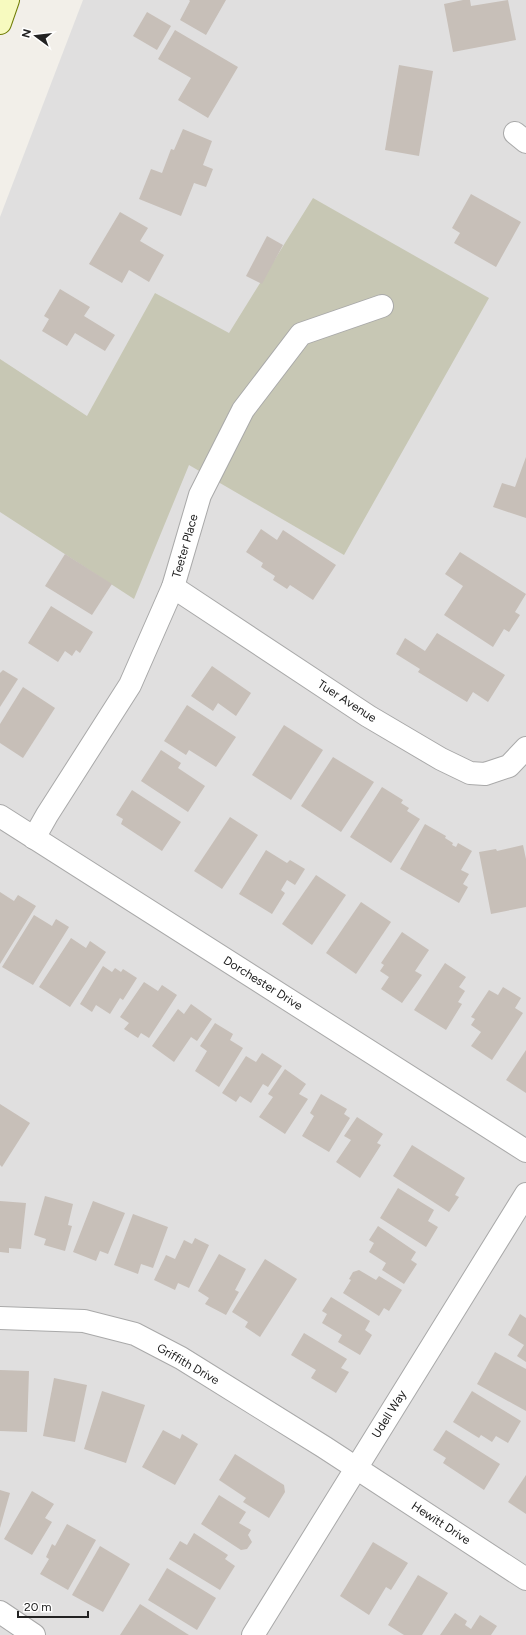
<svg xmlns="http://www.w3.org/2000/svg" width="526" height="1635" viewBox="0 0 526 1635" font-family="Figtree,sans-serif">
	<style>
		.residential { fill: #e0dfdf }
		.construction { fill: #c7c7b4 }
		.building { fill: #c7bfb8 }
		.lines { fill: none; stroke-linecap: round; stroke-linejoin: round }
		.minor-casing { stroke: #a9a9a9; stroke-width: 24 }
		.secondary-casing { stroke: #707d05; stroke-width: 24 }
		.minor { stroke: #fff; stroke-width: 22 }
		.secondary { stroke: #f7fabf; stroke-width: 22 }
		.labels { text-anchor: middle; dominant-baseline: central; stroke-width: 3; stroke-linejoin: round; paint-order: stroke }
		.street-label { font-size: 12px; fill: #222; stroke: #fff }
	</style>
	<rect width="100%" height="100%" fill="#f2efe9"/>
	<polygon class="residential" points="83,0 526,0 526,1635 0,1635 0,217"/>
	<polygon class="construction" points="313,198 489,298 344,555 189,465 134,599 0,512 0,359 87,416 155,293 229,333"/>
	<g class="building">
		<polygon points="189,0 226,0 206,35 180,20 190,1"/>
		<polygon points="463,0 470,0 471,6 508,0 516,40 453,52 444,4"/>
		<polygon points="147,12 171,26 157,50 133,36"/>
		<polygon points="175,30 238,67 208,118 178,100 191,78 158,59"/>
		<polygon points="399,65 433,71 419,156 385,150"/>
		<polygon points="183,129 212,141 203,165 213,169 206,187 194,183 181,216 139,199 151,169 162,173 171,149 174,150"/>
		<polygon points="471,194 521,222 496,267 454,243 460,233 452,228"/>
		<polygon points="120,212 148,228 140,241 164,255 149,282 129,270 122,283 89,264"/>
		<polygon points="267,236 283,245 262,284 246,276"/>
		<polygon points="60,289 90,307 84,316 115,335 105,351 75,333 67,346 42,331 49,319 44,316"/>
		<polygon points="526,457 526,518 493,507 502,483 515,487"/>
		<polygon points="261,529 277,540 283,530 336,565 313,600 290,585 287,589 273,580 275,576 261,567 263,563 246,552"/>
		<polygon points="460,552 526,594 515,612 520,615 509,632 504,629 493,647 444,615 463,586 445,574"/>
		<polygon points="65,554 112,584 92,615 45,586"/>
		<polygon points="51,606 93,632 80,653 76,650 72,656 65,651 58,662 28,643"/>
		<polygon points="437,633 505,675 488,702 473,692 467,702 418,672 420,669 396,654 405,638 425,651"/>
		<polygon points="212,666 251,693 236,716 218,703 213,711 191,696"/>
		<polygon points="3,670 18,679 0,707 0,673"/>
		<polygon points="23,687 55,708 23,758 0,743 0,724"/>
		<polygon points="187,705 236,737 216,767 189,750 186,755 164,741"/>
		<polygon points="284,725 323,750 291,800 252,775"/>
		<polygon points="161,750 181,763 178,768 205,786 188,812 141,781"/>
		<polygon points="333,757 374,782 341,832 301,806"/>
		<polygon points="382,787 403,800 401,803 409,808 407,811 420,819 391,863 350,837"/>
		<polygon points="132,790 181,822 162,851 121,824 123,819 116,815"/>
		<polygon points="230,817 258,835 222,889 194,871"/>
		<polygon points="425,824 446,836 445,838 453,843 452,845 456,847 458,843 472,851 461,870 469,874 463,884 468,887 459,903 400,869"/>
		<polygon points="523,845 526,859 526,907 491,914 479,852 496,849 497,851"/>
		<polygon points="266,850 287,863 290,860 305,869 295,885 287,880 281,890 285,893 272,914 239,894"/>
		<polygon points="316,875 346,895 312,945 282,924"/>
		<polygon points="0,892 14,901 18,895 36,906 0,964"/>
		<polygon points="361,902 391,922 356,974 326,953"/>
		<polygon points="34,915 52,926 56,919 69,927 33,985 2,967"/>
		<polygon points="402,932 429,950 415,971 422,975 402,1003 381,989 389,977 380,971 384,965 381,963"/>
		<polygon points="71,938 86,948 90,941 106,952 70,1007 39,987"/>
		<polygon points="445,963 466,977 459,987 465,991 458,1002 462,1004 446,1030 414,1010"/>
		<polygon points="103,966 112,972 115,968 121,972 123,969 137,978 123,1000 120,998 110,1014 96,1005 92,1012 80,1004"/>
		<polygon points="144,982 158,991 162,985 177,995 149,1038 141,1033 138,1038 124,1029 129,1023 120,1017"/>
		<polygon points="503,987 521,998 515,1008 523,1013 492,1060 471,1046 481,1032 471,1025 475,1019 471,1017 489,990 498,995"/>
		<polygon points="191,1004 212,1019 197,1041 191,1037 174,1062 152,1046 178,1009 184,1014"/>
		<polygon points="215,1023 233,1034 230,1040 243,1048 219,1087 195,1071 207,1051 200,1046"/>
		<polygon points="526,1050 526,1093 506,1080"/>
		<polygon points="262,1053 282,1066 268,1087 263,1084 251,1103 240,1096 236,1102 222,1093 246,1056 256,1062"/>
		<polygon points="285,1069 306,1084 299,1094 308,1099 285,1134 259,1117 273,1097 268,1094"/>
		<polygon points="321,1094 347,1109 344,1114 350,1118 329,1152 302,1136 314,1116 310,1113"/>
		<polygon points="0,1104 30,1123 2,1167 0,1165"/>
		<polygon points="357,1117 383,1134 377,1143 381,1145 360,1178 336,1162 351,1140 344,1136"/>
		<polygon points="412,1145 465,1178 455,1195 459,1197 449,1212 393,1176"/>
		<polygon points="398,1188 434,1210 428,1221 438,1227 426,1247 380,1218"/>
		<polygon points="45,1196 73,1204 68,1225 72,1226 65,1251 44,1245 46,1239 34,1235"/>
		<polygon points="0,1201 26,1203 21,1249 9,1248 9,1253 0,1252"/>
		<polygon points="93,1201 125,1213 108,1254 100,1251 96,1261 73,1252"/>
		<polygon points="133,1214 168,1227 153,1268 141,1264 138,1274 114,1265"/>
		<polygon points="378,1226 416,1252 411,1260 417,1264 404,1284 382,1270 386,1263 369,1252 374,1243 369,1240"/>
		<polygon points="195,1238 209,1245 189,1288 178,1283 175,1290 154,1280 166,1255 175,1259 184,1240 192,1244"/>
		<polygon points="219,1254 246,1269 235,1290 239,1292 226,1315 205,1304 209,1298 198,1291"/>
		<polygon points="265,1259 297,1279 260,1337 245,1327 248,1322 232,1312"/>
		<polygon points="359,1270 376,1280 379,1276 402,1290 389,1311 384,1308 379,1316 343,1293 351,1280 349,1279 353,1272"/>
		<polygon points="331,1297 370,1321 365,1330 372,1335 360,1355 338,1342 342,1335 322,1323 327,1314 322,1311"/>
		<polygon points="520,1314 526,1318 526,1362 517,1356 524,1345 508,1335"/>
		<polygon points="304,1333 347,1359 341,1368 349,1372 336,1393 311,1378 316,1370 291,1355"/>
		<polygon points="495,1352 526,1369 526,1411 477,1384"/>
		<polygon points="0,1370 29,1371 27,1432 0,1431"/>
		<polygon points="54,1378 87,1385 75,1442 43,1436"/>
		<polygon points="102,1391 145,1405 126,1463 84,1449"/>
		<polygon points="472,1391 521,1421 508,1443 496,1436 492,1442 481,1435 479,1438 453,1422"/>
		<polygon points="163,1430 180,1439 182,1434 198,1444 175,1485 142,1467"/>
		<polygon points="446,1430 500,1464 484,1490 443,1463 446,1458 433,1450"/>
		<polygon points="235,1454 284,1485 285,1492 269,1518 243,1502 246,1498 219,1480"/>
		<polygon points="526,1475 526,1514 508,1502"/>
		<polygon points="0,1490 10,1493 0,1528"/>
		<polygon points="32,1491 54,1504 45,1518 52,1522 32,1555 4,1539"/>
		<polygon points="219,1495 246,1512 239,1523 251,1530 248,1535 252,1542 247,1549 241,1550 201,1524"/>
		<polygon points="67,1524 96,1540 68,1590 40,1574 49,1559 46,1557 52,1544 55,1546"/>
		<polygon points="194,1533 228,1555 225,1559 235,1566 220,1590 169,1559 180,1541 187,1545"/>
		<polygon points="373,1542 408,1563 391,1590 386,1587 369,1615 340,1596"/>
		<polygon points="100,1546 130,1564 103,1612 72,1595"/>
		<polygon points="167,1568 216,1598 197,1630 148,1600"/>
		<polygon points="418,1575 448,1593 422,1635 404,1635 388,1625"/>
		<polygon points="140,1604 189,1635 120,1635"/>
		<polygon points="455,1613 467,1621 465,1625 471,1629 480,1615 497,1626 491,1635 440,1635"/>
	</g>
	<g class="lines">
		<defs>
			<g id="minor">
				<polyline points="515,133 526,142"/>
				<polyline points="173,587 368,716 441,759 470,773 485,774 509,766 526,748"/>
				<polyline points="0,816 526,1151"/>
				<polyline points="34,838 47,815 130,685 173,587 200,495 243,410 301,334 382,306"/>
				<polyline points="0,1318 84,1321 135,1334 181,1358 324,1447 526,1579"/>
				<polyline points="0,1612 34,1635"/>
				<polyline points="253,1635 526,1194"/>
			</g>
			<polyline id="secondary" points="0,23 8,0"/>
		</defs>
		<use href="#minor" class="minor-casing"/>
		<use href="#secondary" class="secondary-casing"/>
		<use href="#minor" class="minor"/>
		<use href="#secondary" class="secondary"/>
	</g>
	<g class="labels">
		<g class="street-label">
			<text transform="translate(185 546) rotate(-74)">Teeter Place</text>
			<text transform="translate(347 701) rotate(33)">Tuer Avenue</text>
			<text transform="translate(263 983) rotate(32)">Dorchester Drive</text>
			<text transform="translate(188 1364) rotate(30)">Griffith Drive</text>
			<text transform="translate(389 1414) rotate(-58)">Udell Way</text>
			<text transform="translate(441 1523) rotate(33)">Hewitt Drive</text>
		</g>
	</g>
	<g transform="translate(36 36) rotate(285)" stroke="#ffffff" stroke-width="3" paint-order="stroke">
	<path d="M0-3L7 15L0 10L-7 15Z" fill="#222222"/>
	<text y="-6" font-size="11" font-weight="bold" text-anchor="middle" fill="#222222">N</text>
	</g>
	<path d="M18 1611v6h70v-6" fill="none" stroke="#222222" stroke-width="2"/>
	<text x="24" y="1611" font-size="12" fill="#222222" stroke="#ffffff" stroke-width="3" paint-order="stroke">20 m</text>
</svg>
